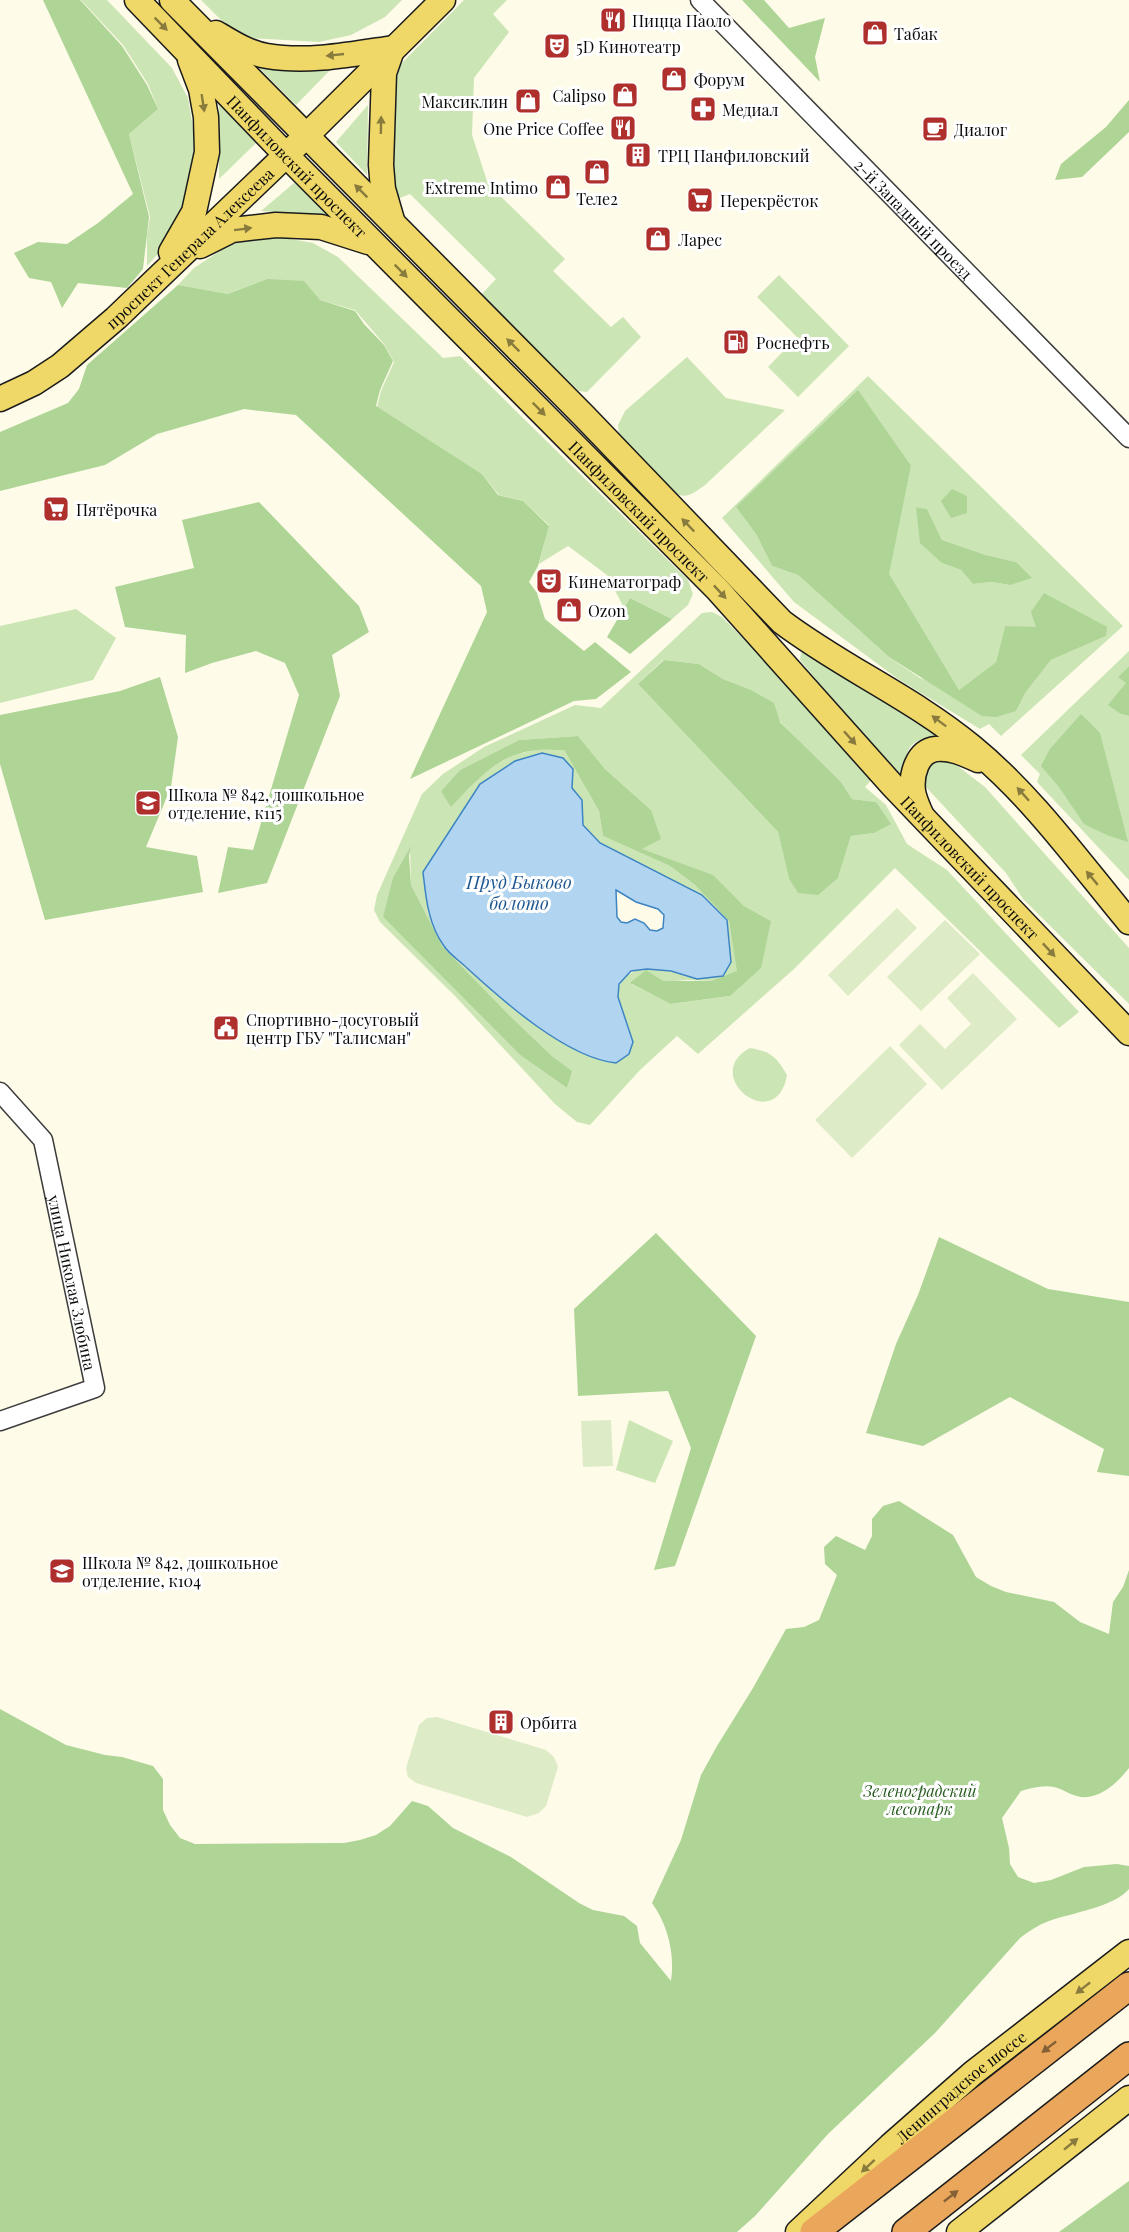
<svg xmlns="http://www.w3.org/2000/svg" width="1129" height="2232" viewBox="0 0 1129 2232" font-family="'Playfair Display',serif">
	<style>
		.green { fill: #cbe5b5; fill-rule: evenodd }
		.forest { fill: #aed496 }
		.pitch { fill: #ddecc7 }
		.water { fill: #b1d5f1; stroke: #3d84c3; stroke-width: 1.5; fill-rule: evenodd }
		.lines { fill: none; stroke-linecap: round; stroke-linejoin: round }
		.minor-casing { stroke: #3d3d3d; stroke-width: 21 }
		.major-casing { stroke: #1b1b1b; stroke-width: 27 }
		.highway-casing { stroke: #1b1b1b; stroke-width: 30 }
		.minor { stroke: #fff; stroke-width: 18 }
		.major { stroke: #efd867; stroke-width: 24 }
		.highway { stroke: #eaa65a; stroke-width: 27 }
		.oneway { fill: #887b3d }
		.oneway2 { fill: #856036 }
		.labels { text-anchor: middle; dominant-baseline: central; stroke-width: 6; stroke-linejoin: round; paint-order: stroke }
		.poi-label { font-size: 16px; fill: #0a0a0a; stroke: #fff; text-anchor: start }
		.street-label { font-size: 16px; fill: #0a0a0a; stroke: #fff }
		.park-label { font-size: 16px; font-style: italic; fill: #285c20; stroke: #fff }
		.water-label { font-size: 18px; font-style: italic; fill: #1d5792; stroke: #fff }
	</style>
	<rect width="100%" height="100%" fill="#fefbe8"/>
	<g class="green">
		<polygon points="81,0 107,0 172,68 188,98 193,128 194,183 184,225 147,266 147,235 150,217 129,134 158,109 148,84 123,45"/>
		<polygon points="201,0 402,0 385,17 351,35 319,42 249,38 229,28"/>
		<polygon points="464,0 507,0 493,14 509,32 474,78 472,135 488,184 565,259 553,271 611,327 623,317 641,337 587,392 579,391 481,295 496,279 410,194 392,201 392,93 401,64"/>
		<polygon points="335,65 296,105 258,67"/>
		<polygon points="219,104 256,143 219,179"/>
		<polygon points="368,105 367,175 336,142"/>
		<polygon points="294,183 302,186 334,217 261,211"/>
		<polygon points="274,236 313,243 338,257 443,358 460,356 688,580 693,594 688,605 672,619 630,598 624,608 607,575 568,546 539,564 549,525 523,501 499,495 482,474 377,407 381,391 394,362 384,344 355,310 320,300 267,279 228,294 178,285 194,268 235,241"/>
		<polygon points="779,275 849,346 798,397 768,367 797,337 757,297"/>
		<path d="M687 357 726 398 785 410 704 486C696 491 689 498 679 495 667 492 629 447 619 436L618 425 625 411Z"/>
		<path d="M868 376 1123 626 1001 736 989 724 980 729 898 679 794 602 722 518ZM911 466 888 574 959 690 996 662 1005 626 1106 636 1051 660 1026 692 1016 711 920 678 889 657 798 575 772 566 756 534 736 507ZM916 507 927 509 942 540 986 555 1016 562 1010 585 992 582 973 584 961 570 942 563 919 523Z"/>
		<polygon points="76,609 116,638 93,680 0,703 0,626"/>
		<path d="M712 612 722 617 876 774 865 787 886 805 907 844 947 870 1079 1012 1059 1028 895 868 794 969 698 1054 677 1036 640 1070 590 1125 577 1122 555 1104 455 996 380 922 374 910 377 895 422 794 443 774 484 747 575 705 601 708 702 613ZM663 660 699 664 723 679 749 689 800 742 841 782 852 799 876 802 874 833 851 836 838 878 798 893 789 879 778 832 638 684ZM578 736 605 769 651 810 641 849 712 875 744 906 771 921 730 996 672 1004 631 984 688 980 711 981 738 971 729 921 695 885 670 866 603 836 599 811 564 750C553 750 541 749 531 751 497 756 474 782 452 806L441 791 460 770 519 740ZM563 758 573 769 572 788 582 800 583 825 600 843 702 895 727 920 730 944 697 979C676 973 642 960 625 978 619 983 616 991 618 999 621 1009 626 1020 630 1030L562 1043 498 996 444 946 428 913 423 872ZM410 848 411 885 443 947 507 1013 552 1056 571 1071 567 1088 520 1055 383 917Z"/>
		<polygon points="1129,651 1129,666 1118,677 1126,682 1121,714 1129,716 1129,880 1037,782 1040,774 1021,755"/>
		<path d="M806 652 939 737C905 740 909 747 901 778L838 706 800 660 801 653Z"/>
		<polygon points="938,759 951,761 985,787 1129,948 1129,1004 1023,899 1006,873 925,786 924,773"/>
		<path d="M750 1048C772 1052 776 1057 787 1075 776 1137 699 1075 750 1048Z"/>
		<polygon points="629,1420 673,1441 655,1483 616,1470"/>
	</g>
	<g class="forest">
		<polygon points="43,0 80,0 82,2 122,46 147,85 158,109 129,134 149,217 143,269 127,288 78,283 62,308 51,282 29,278 14,253 38,242 67,244 98,223 133,194"/>
		<polygon points="742,0 764,0 789,28 825,18 815,57 820,82"/>
		<polygon points="1129,100 1129,132 1082,177 1055,180 1061,164 1106,127"/>
		<polygon points="267,279 304,281 320,300 355,311 364,324 384,345 393,361 380,390 376,406 482,474 498,495 523,501 549,526 538,566 529,582 537,593 545,619 584,651 595,642 631,672 596,699 574,701 410,779 487,612 481,586 296,415 244,409 157,434 105,465 0,491 0,432 68,403 79,389 87,365 178,285 228,294"/>
		<polygon points="858,390 911,466 889,574 959,690 996,662 1005,626 1036,627 1031,612 1044,593 1107,627 1106,636 1051,660 1026,692 1016,711 996,717 982,716 889,657 798,575 772,566 756,534 736,507"/>
		<polygon points="952,489 967,496 967,513 951,518 941,501"/>
		<polygon points="259,502 359,606 369,632 332,655 340,696 267,883 218,893 228,847 253,850 299,695 285,663 256,651 212,663 185,673 186,635 125,627 115,587 194,568 182,520"/>
		<polygon points="916,507 927,509 942,540 986,555 1016,562 1032,578 1010,585 992,582 973,584 961,570 942,563 920,543"/>
		<polygon points="630,598 672,619 630,654 607,637"/>
		<polygon points="664,660 699,664 723,679 749,689 774,703 780,722 841,782 852,799 876,802 891,824 874,833 851,836 838,878 818,895 798,893 789,879 778,832 638,684"/>
		<polygon points="1129,666 1129,716 1121,714 1108,705 1126,683 1118,677"/>
		<polygon points="160,677 178,737 171,787 146,847 197,856 203,892 45,920 0,764 0,715 120,691"/>
		<polygon points="1081,714 1100,733 1128,842 1107,835 1084,824 1059,787 1041,766 1050,749"/>
		<path d="M578 736 605 769 651 810 661 839 642 849 713 875 744 906 771 921 761 968 730 996 671 1004 630 983 646 970 663 981H711L737 971 729 921 695 885 670 866 603 836 599 811 564 750C553 750 541 749 531 751 496 756 474 783 451 807L441 791 460 770 519 740Z"/>
		<polygon points="411,846 409,856 411,885 443,947 507,1013 552,1056 572,1071 567,1088 520,1055 383,917 393,878"/>
		<polygon points="656,1233 756,1336 675,1566 654,1570 691,1448 668,1391 578,1396 574,1309"/>
		<polygon points="939,1237 1048,1289 1129,1302 1129,1476 1097,1472 1104,1449 1010,1397 923,1446 866,1433 896,1344 918,1295"/>
		<path d="M899 1501 953 1535 976 1577 991 1586 1006 1592 1054 1602 1080 1622 1109 1634 1113 1602 1123 1587 1129 1570V1768C1118 1782 1101 1799 1081 1797 1072 1796 1063 1789 1054 1787 1043 1785 1031 1788 1021 1791L1002 1818 1009 1848 1010 1864 1018 1877 1034 1883 1051 1880 1084 1867 1117 1864 1129 1866V1889C1114 1907 1071 1913 1049 1921 1038 1925 1029 1931 1020 1938L935 2033 828 2134 755 2216 737 2232H0V1709L66 1745 105 1755 122 1757 153 1766 163 1779V1810L170 1825 180 1838 195 1844 344 1843 360 1840 376 1835 390 1826 412 1801 428 1806 453 1828 511 1857 579 1903 593 1910 624 1916 637 1926 640 1943 671 1981C675 1954 668 1925 652 1903L681 1840 701 1775 717 1746 753 1688 786 1629 804 1627 819 1620 837 1575 825 1564 824 1547 836 1536 865 1550 872 1536V1519L883 1506Z"/>
		<polygon points="1129,2181 1129,2232 1059,2232"/>
	</g>
	<g class="pitch">
		<polygon points="897,908 917,928 848,996 828,975"/>
		<polygon points="945,920 980,954 921,1011 887,977"/>
		<polygon points="973,973 1017,1019 942,1090 899,1045 920,1024 945,1049 971,1024 947,998"/>
		<polygon points="890,1046 927,1084 852,1158 815,1120"/>
		<polygon points="611,1420 613,1466 583,1467 581,1421"/>
		<polygon points="437,1717 546,1750 554,1757 558,1767 546,1806 539,1813 527,1817 416,1783 408,1777 406,1768 419,1725 427,1718"/>
	</g>
	<path class="water" d="M542 753 563 758 573 769 572 788 582 800 583 825 600 843 702 895 727 920 731 962 723 976 697 979 671 971 647 969 631 971 619 984 618 997 633 1042 629 1054 616 1063C567 1058 503 1001 467 968 460 961 449 954 444 946 428 924 426 898 423 872L480 784 515 761ZM616 890 636 902 658 909 664 915 663 928 657 931 650 930 644 923 635 919 627 923 621 922 617 917Z"/>
	<g class="lines">
		<defs>
			<g id="minor">
				<path id="s1" d="M700 0 1129 438"/>
				<path id="s2" d="M0 1092 43 1140 95 1388 0 1421"/>
			</g>
			<g id="major">
				<path id="s3" d="M137 0 286 155 717 589 893 786 1129 1033"/>
				<path d="M172 0 584 416 782 622C843 668 913 698 972 747 1033 797 1079 862 1129 922"/>
				<path d="M216 33C231 42 248 53 267 56 308 63 353 54 393 48"/>
				<polyline points="392,220 383,189 381,165 384,73 392,50"/>
				<polyline points="200,246 232,230 276,225 321,227 368,242"/>
				<polyline points="171,252 194,212 207,152 206,117 201,89 190,60"/>
				<path id="s4" d="M0 399 34 383 60 366 116 318 306 136 443 0"/>
				<path d="M921 814C918 807 914 799 913 791 911 775 917 751 936 749 950 747 965 754 978 760"/>
				<path id="s5" d="M798 2232 890 2146 973 2073 1129 1952"/>
				<polyline points="959,2232 1129,2098"/>
			</g>
			<g id="highway">
				<polyline points="814,2232 1129,1986"/>
				<polyline points="906,2232 1129,2056"/>
			</g>
		</defs>
		<use href="#minor" class="minor-casing"/>
		<use href="#major" class="major-casing"/>
		<use href="#highway" class="highway-casing"/>
		<use href="#minor" class="minor"/>
		<use href="#major" class="major"/>
		<use href="#highway" class="highway"/>
	</g>
	<defs><path id="oneway-solid" d="M-6-.8H1V-3.2L6.5 0L1 3.2V.8H-6Z" transform="scale(1.5)"/></defs>
	<g class="oneway">
		<use href="#oneway-solid" transform="translate(161 24) rotate(45)"/>
		<use href="#oneway-solid" transform="translate(335 55) rotate(174)"/>
		<use href="#oneway-solid" transform="translate(203 103) rotate(81)"/>
		<use href="#oneway-solid" transform="translate(381 125) rotate(-89)"/>
		<use href="#oneway-solid" transform="translate(361 191) rotate(-135)"/>
		<use href="#oneway-solid" transform="translate(243 229) rotate(-7)"/>
		<use href="#oneway-solid" transform="translate(401 271) rotate(45)"/>
		<use href="#oneway-solid" transform="translate(513 345) rotate(-135)"/>
		<use href="#oneway-solid" transform="translate(539 409) rotate(45)"/>
		<use href="#oneway-solid" transform="translate(688 525) rotate(-134)"/>
		<use href="#oneway-solid" transform="translate(720 592) rotate(47)"/>
		<use href="#oneway-solid" transform="translate(939 721) rotate(-143)"/>
		<use href="#oneway-solid" transform="translate(850 738) rotate(48)"/>
		<use href="#oneway-solid" transform="translate(1023 794) rotate(-132)"/>
		<use href="#oneway-solid" transform="translate(1092 878) rotate(-130)"/>
		<use href="#oneway-solid" transform="translate(1049 950) rotate(47)"/>
		<use href="#oneway-solid" transform="translate(1083 1988) rotate(142)"/>
		<use href="#oneway-solid" transform="translate(1071 2144) rotate(-39)"/>
		<use href="#oneway-solid" transform="translate(868 2166) rotate(137)"/>
	</g>
	<g class="oneway2">
		<use href="#oneway-solid" transform="translate(1049 2047) rotate(142)"/>
		<use href="#oneway-solid" transform="translate(951 2196) rotate(-38)"/>
	</g>
	<defs>
		<symbol id="restaurant-square" viewBox="-11 -11 22 22"><rect x="-9" y="-9" width="18" height="18" rx="4" fill="#af2f2d" stroke="#fff"/><path d="M-5-6h1v4h1v-4h1v4h1v-4h1v5L-1.5 .5V6h-2V.5L-5-1ZM5-6V6H3V1.5H1.5Q1.5-4 5-6Z" fill="#fff"/></symbol>
		<symbol id="shop-square" viewBox="-11 -11 22 22"><rect x="-9" y="-9" width="18" height="18" rx="4" fill="#af2f2d" stroke="#fff"/><path d="M-5-2.5h2.3a2.7 3.5 0 0 1 5.4 0H5L5.5 6h-11ZM-1.5-2.5h3a1.5 2.3 0 0 0-3 0Z" fill="#fff"/></symbol>
		<symbol id="theatre-square" viewBox="-11 -11 22 22"><rect x="-9" y="-9" width="18" height="18" rx="4" fill="#af2f2d" stroke="#fff"/><path d="M-5-5.5Q0-4 5-5.5V0Q5 5 0 6Q-5 5-5 0ZM-3.3-2.5H-1v1.5H-3.3ZM1-2.5H3.3v1.5H1ZM-2.8 1Q0 5.5 2.8 1Z" fill="#fff"/></symbol>
		<symbol id="pharmacy-square" viewBox="-11 -11 22 22"><rect x="-9" y="-9" width="18" height="18" rx="4" fill="#af2f2d" stroke="#fff"/><path d="M-2-6h4v4h4v4h-4v4h-4v-4h-4v-4h4Z" fill="#fff"/></symbol>
		<symbol id="cafe-square" viewBox="-11 -11 22 22"><rect x="-9" y="-9" width="18" height="18" rx="4" fill="#af2f2d" stroke="#fff"/><path d="M-5.5-4.5H6V0H3Q3 3.5 0 3.5H-2.5Q-5.5 3.5-5.5 0ZM3-3.2v2h1.7v-2ZM-6 4.5H4V6H-6Z" fill="#fff"/></symbol>
		<symbol id="building-square" viewBox="-11 -11 22 22"><rect x="-9" y="-9" width="18" height="18" rx="4" fill="#af2f2d" stroke="#fff"/><path d="M-4-6H4V6H1V3H-1V6H-4ZM-2.5-4.3h1.7v1.8h-1.7ZM.8-4.3h1.7v1.8H.8ZM-2.5-1h1.7V.8h-1.7ZM.8-1h1.7V.8H.8Z" fill="#fff"/></symbol>
		<symbol id="supermarket-square" viewBox="-11 -11 22 22"><rect x="-9" y="-9" width="18" height="18" rx="4" fill="#af2f2d" stroke="#fff"/><path d="M-6-5.5h2.5l.6 2H6L4.5 2H-2.5L-4.4-4H-6ZM-1.5 3.2a1.3 1.3 0 1 0 .1 0ZM3 3.2a1.3 1.3 0 1 0 .1 0Z" fill="#fff"/></symbol>
		<symbol id="fuel-square" viewBox="-11 -11 22 22"><rect x="-9" y="-9" width="18" height="18" rx="4" fill="#af2f2d" stroke="#fff"/><path d="M-5.5-6h7V0h2V4h1.3V-2.5L3-4.5l.8-.8L6-3V5H2.5V1h-1V6h-7ZM-4.2-4.7v3.2H.2V-4.7Z" fill="#fff"/></symbol>
		<symbol id="school-square" viewBox="-11 -11 22 22"><rect x="-9" y="-9" width="18" height="18" rx="4" fill="#af2f2d" stroke="#fff"/><path d="M0-5L7-2L0 1L-7-2ZM-4 1L0 2.5L4 1V4Q0 6-4 4Z" fill="#fff"/></symbol>
		<symbol id="civic-square" viewBox="-11 -11 22 22"><rect x="-9" y="-9" width="18" height="18" rx="4" fill="#af2f2d" stroke="#fff"/><path d="M-.6-6.5H3V-4.5H.6V-3L4-1V1h2V6H-6V1h2V-1L-.6-3ZM-1.2 2.5V6h2.4V2.5Z" fill="#fff"/></symbol>
	</defs>
	<g fill-rule="evenodd">
		<use href="#restaurant-square" x="598" y="5" width="30" height="30"/>
		<use href="#shop-square" x="860" y="18" width="30" height="30"/>
		<use href="#theatre-square" x="542" y="31" width="30" height="30"/>
		<use href="#shop-square" x="659" y="64" width="30" height="30"/>
		<use href="#shop-square" x="610" y="80" width="30" height="30"/>
		<use href="#shop-square" x="513" y="86" width="30" height="30"/>
		<use href="#pharmacy-square" x="688" y="94" width="30" height="30"/>
		<use href="#restaurant-square" x="608" y="113" width="30" height="30"/>
		<use href="#cafe-square" x="920" y="114" width="30" height="30"/>
		<use href="#building-square" x="623" y="140" width="30" height="30"/>
		<use href="#shop-square" x="582" y="157" width="30" height="30"/>
		<use href="#shop-square" x="543" y="172" width="30" height="30"/>
		<use href="#supermarket-square" x="685" y="185" width="30" height="30"/>
		<use href="#shop-square" x="643" y="224" width="30" height="30"/>
		<use href="#fuel-square" x="721" y="327" width="30" height="30"/>
		<use href="#supermarket-square" x="41" y="494" width="30" height="30"/>
		<use href="#theatre-square" x="534" y="566" width="30" height="30"/>
		<use href="#shop-square" x="554" y="595" width="30" height="30"/>
		<use href="#school-square" x="133" y="788" width="30" height="30"/>
		<use href="#civic-square" x="211" y="1013" width="30" height="30"/>
		<use href="#school-square" x="47" y="1556" width="30" height="30"/>
		<use href="#building-square" x="486" y="1707" width="30" height="30"/>
	</g>
	<g class="labels">
		<g class="poi-label">
			<text x="632" y="20">Пицца Паоло</text>
			<text x="894" y="33">Табак</text>
			<text x="576" y="46">5D Кинотеатр</text>
			<text x="694" y="79">Форум</text>
			<text x="606" y="95" text-anchor="end">Calipso</text>
			<text x="508" y="101" text-anchor="end">Максиклин</text>
			<text x="722" y="109">Медиал</text>
			<text x="604" y="128" text-anchor="end">One Price Coffee</text>
			<text x="954" y="129">Диалог</text>
			<text x="658" y="155">ТРЦ Панфиловский</text>
			<text x="538" y="187" text-anchor="end">Extreme Intimo</text>
			<text x="597" y="198" text-anchor="middle">Теле2</text>
			<text x="720" y="200">Перекрёсток</text>
			<text x="678" y="239">Ларес</text>
			<text x="756" y="342">Роснефть</text>
			<text x="76" y="509">Пятёрочка</text>
			<text x="568" y="581">Кинематограф</text>
			<text x="588" y="610">Ozon</text>
			<text x="168" y="794">Школа № 842, дошкольное<tspan x="168" dy="18">отделение, к115</tspan></text>
			<text x="246" y="1019">Спортивно-досуговый<tspan x="246" dy="18">центр ГБУ "Талисман"</tspan></text>
			<text x="82" y="1562">Школа № 842, дошкольное<tspan x="82" dy="18">отделение, к104</tspan></text>
			<text x="520" y="1722">Орбита</text>
		</g>
		<g class="street-label">
			<text stroke="none"><textPath href="#s3" startOffset="231">Панфиловский проспект</textPath></text>
			<text stroke="none"><textPath href="#s1" startOffset="306">2-й Западный проезд</textPath></text>
			<text stroke="none"><textPath href="#s4" startOffset="244">проспект Генерала Алексеева</textPath></text>
			<text stroke="none"><textPath href="#s3" startOffset="717">Панфиловский проспект</textPath></text>
			<text stroke="none"><textPath href="#s3" startOffset="1203">Панфиловский проспект</textPath></text>
			<text stroke="none"><textPath href="#s2" startOffset="210">улица Николая Злобина</textPath></text>
			<text stroke="none"><textPath href="#s5" startOffset="218">Ленинградское шоссе</textPath></text>
		</g>
		<g class="park-label">
			<text x="920" y="1790">Зеленоградский<tspan x="920" dy="18">лесопарк</tspan></text>
		</g>
		<g class="water-label">
			<text x="519" y="882">Пруд Быково<tspan x="519" dy="21">болото</tspan></text>
		</g>
	</g>
</svg>
